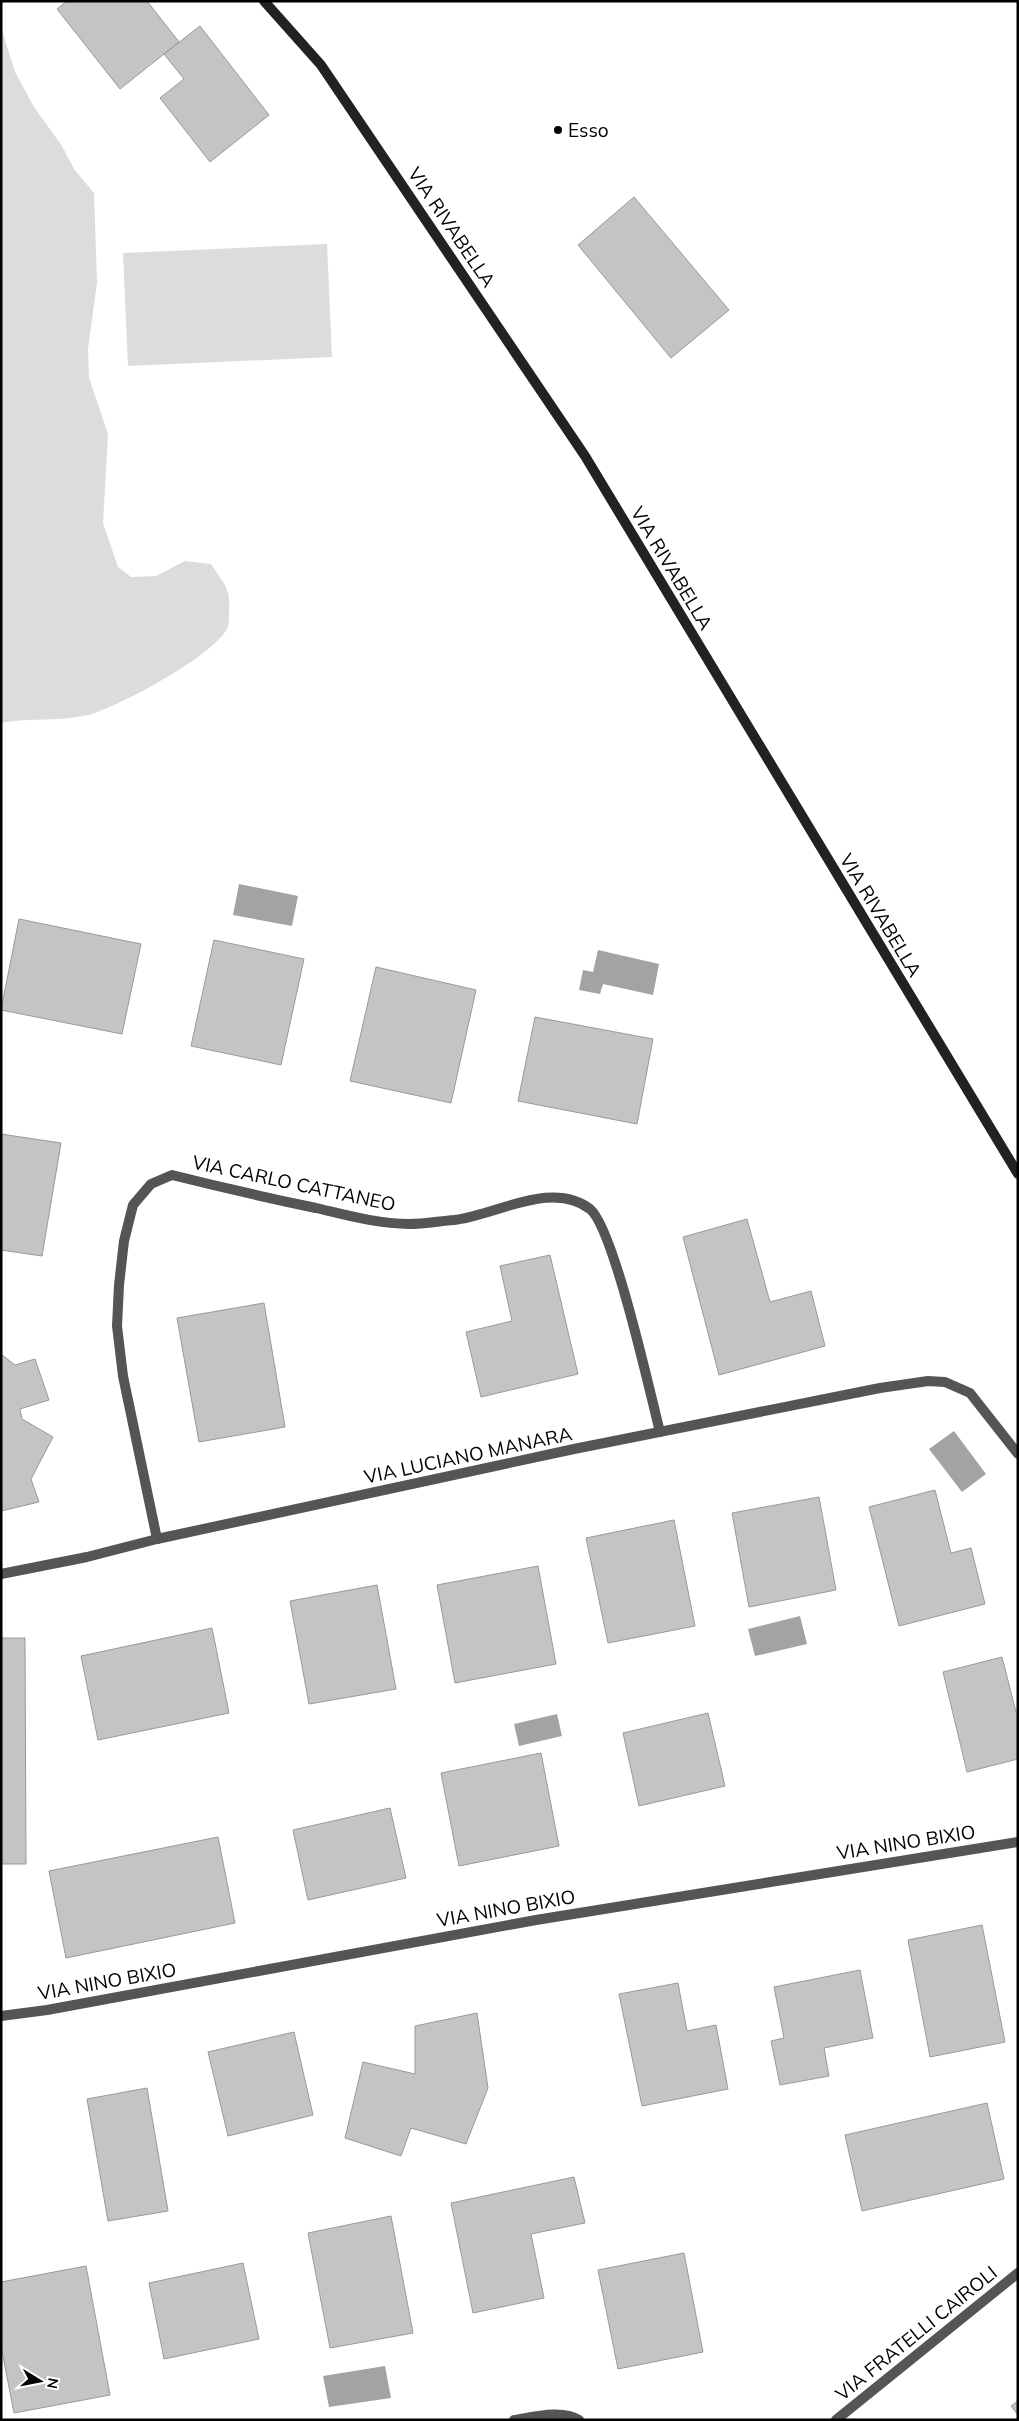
<svg xmlns="http://www.w3.org/2000/svg" width="1019" height="2421" viewBox="0 0 1019 2421" font-family="Mulish,sans-serif">
	<style>
		.green { fill: #dcdcdc }
		.water { fill: #a3a3a3 }
		.building { fill: #c4c4c4; stroke: #999 }
		.lines { fill: none; stroke-linecap: round; stroke-linejoin: round }
		.street { stroke: #555; stroke-width: 10 }
		.secondary { stroke: #222; stroke-width: 10 }
		.poi-dot { fill: #000; stroke: #fff; stroke-width: 2 }
		.labels { text-anchor: middle; dominant-baseline: central; stroke-width: 5; stroke-linejoin: round; paint-order: stroke }
		.poi-label { font-size: 19px; fill: #000; stroke: #fff; text-anchor: start }
		.street-label { font-size: 19px; fill: #000; stroke: #fff }
	</style>
	<rect width="100%" height="100%" fill="#fff"/>
	<g class="green">
		<path d="M1 27 15 72 34 107 62 146 74 169 94 193 97 282 88 349 89 378 108 434 103 523 118 567 131 577 156 576 185 561 211 564C224 584 231 588 229 612 229 616 229 623 228 627 217 654 117 708 88 715 60 722 30 717 1 723Z"/>
		<polygon points="327,244 332,357 128,366 123,253"/>
	</g>
	<g class="water">
		<polygon points="239,884 298,896 292,926 233,915"/>
		<polygon points="598,950 659,964 653,995 603,984 600,994 579,990 583,970 593,972"/>
		<polygon points="954,1431 986,1474 962,1492 929,1449"/>
		<polygon points="800,1616 807,1644 755,1656 748,1629"/>
		<polygon points="557,1714 562,1736 519,1746 514,1724"/>
		<polygon points="385,2366 391,2398 329,2407 323,2376"/>
	</g>
	<g class="building">
		<polygon points="67,1 147,1 179,42 120,89 57,9"/>
		<polygon points="200,26 269,115 210,162 160,98 184,79 164,54"/>
		<polygon points="634,197 729,310 671,358 578,245"/>
		<polygon points="19,919 141,944 122,1034 1,1010"/>
		<polygon points="214,940 304,959 281,1065 191,1046"/>
		<polygon points="376,967 476,990 451,1103 350,1081"/>
		<polygon points="535,1017 653,1039 637,1124 518,1101"/>
		<polygon points="1,1134 61,1143 42,1256 1,1250"/>
		<polygon points="747,1219 770,1302 811,1291 825,1346 719,1375 683,1237"/>
		<polygon points="550,1255 578,1374 481,1397 466,1332 512,1321 500,1266"/>
		<polygon points="264,1303 285,1427 199,1442 177,1318"/>
		<polygon points="1,1354 15,1365 35,1359 49,1400 20,1409 22,1419 53,1437 31,1479 39,1502 1,1511"/>
		<polygon points="935,1490 951,1553 971,1548 985,1604 899,1626 869,1507"/>
		<polygon points="819,1497 836,1590 749,1607 732,1513"/>
		<polygon points="674,1520 695,1626 608,1643 586,1538"/>
		<polygon points="538,1566 556,1664 455,1683 437,1585"/>
		<polygon points="377,1585 396,1689 309,1704 290,1601"/>
		<polygon points="212,1628 229,1713 98,1740 81,1656"/>
		<polygon points="1,1638 25,1638 26,1864 1,1864"/>
		<polygon points="1002,1657 1016,1712 1018,1712 1018,1759 967,1772 943,1672"/>
		<polygon points="708,1713 725,1786 639,1806 623,1733"/>
		<polygon points="541,1753 559,1846 459,1866 441,1773"/>
		<polygon points="390,1808 406,1878 308,1900 293,1830"/>
		<polygon points="218,1837 235,1923 66,1958 49,1871"/>
		<polygon points="982,1925 1005,2042 930,2057 908,1940"/>
		<polygon points="860,1970 873,2038 824,2048 829,2076 780,2085 771,2041 784,2038 774,1987"/>
		<polygon points="678,1983 687,2031 716,2025 728,2089 642,2106 619,1994"/>
		<polygon points="477,2013 488,2088 466,2144 411,2128 401,2156 345,2138 363,2062 415,2074 415,2026"/>
		<polygon points="294,2032 313,2115 228,2136 208,2052"/>
		<polygon points="147,2088 168,2211 108,2221 87,2099"/>
		<polygon points="987,2103 1004,2179 862,2211 845,2135"/>
		<polygon points="574,2177 585,2223 531,2234 544,2298 473,2313 451,2203"/>
		<polygon points="391,2216 413,2333 330,2348 308,2233"/>
		<polygon points="684,2253 703,2352 618,2369 598,2270"/>
		<polygon points="243,2263 259,2339 164,2359 149,2283"/>
		<polygon points="86,2266 110,2395 14,2413 1,2346 1,2282"/>
		<polygon points="1018,2401 1018,2415 1011,2406"/>
	</g>
	<g class="lines">
		<g class="street">
			<path d="M157 1539 123 1376 117 1326 119 1285 124 1241 133 1205 151 1184 172 1175C220 1187 268 1198 316 1208 346 1215 378 1224 409 1224 424 1224 440 1221 454 1220 494 1216 552 1179 590 1209 614 1229 650 1393 660 1432"/>
			<polyline points="1,1574 87,1557 157,1539 574,1449 880,1388 928,1381 945,1382 970,1393 1018,1454"/>
			<polyline points="1,2016 47,2010 536,1920 1018,1842"/>
			<path d="M514 2420C533 2417 562 2409 579 2420"/>
			<polyline points="836,2420 1018,2273"/>
		</g>
		<polyline class="secondary" points="264,1 321,65 585,456 1018,1174"/>
	</g>
	<circle class="poi-dot" cx="558" cy="130" r="5"/>
	<g class="labels">
		<g class="poi-label">
			<text x="568" y="130">Esso</text>
		</g>
		<g class="street-label">
			<text transform="translate(452 227) rotate(56)">VIA RIVABELLA</text>
			<text transform="translate(672 568) rotate(59)">VIA RIVABELLA</text>
			<text transform="translate(881 915) rotate(59)">VIA RIVABELLA</text>
			<text transform="translate(294 1183) rotate(12)">VIA CARLO CATTANEO</text>
			<text transform="translate(468 1455) rotate(-12)">VIA LUCIANO MANARA</text>
			<text transform="translate(906 1842) rotate(-9)">VIA NINO BIXIO</text>
			<text transform="translate(506 1908) rotate(-10)">VIA NINO BIXIO</text>
			<text transform="translate(107 1981) rotate(-10)">VIA NINO BIXIO</text>
			<text transform="translate(916 2333) rotate(-39)">VIA FRATELLI CAIROLI</text>
		</g>
	</g>
	<rect width="1019" height="2421" fill="none" stroke="#000000" stroke-width="5"/>
	<g transform="translate(40 2381) rotate(100)" stroke="#ffffff" stroke-width="4" paint-order="stroke">
	<path d="M0-4L9 19L0 12L-9 19Z" fill="#000000"/>
	<text y="-8" font-size="14" font-weight="bold" text-anchor="middle" fill="#000000">N</text>
	</g>
</svg>
